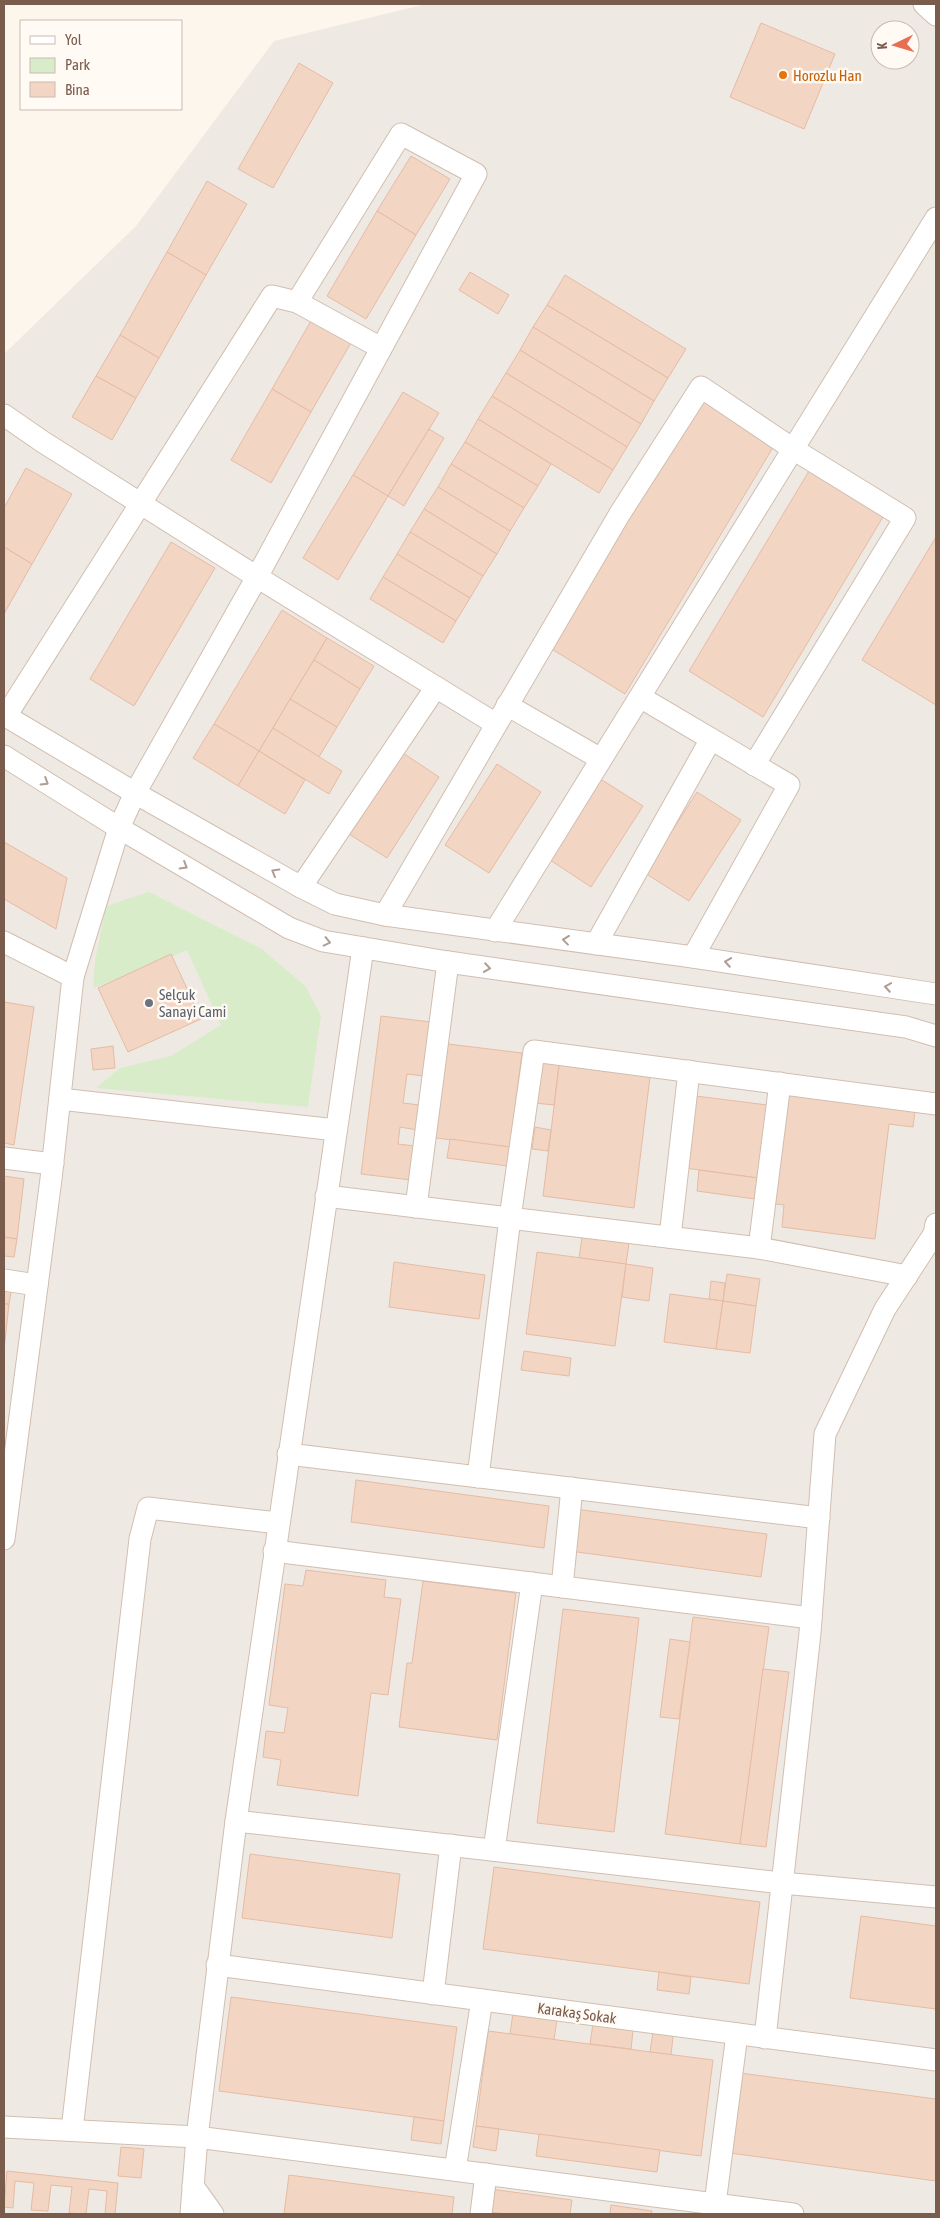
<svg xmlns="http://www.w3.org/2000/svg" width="940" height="2218" viewBox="0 0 940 2218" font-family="'Asap Condensed',sans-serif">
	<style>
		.industrial { fill: #efe9e4; fill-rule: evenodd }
		.green { fill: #d8ecc9 }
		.building { fill: #f3d5c3; stroke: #e6bba3 }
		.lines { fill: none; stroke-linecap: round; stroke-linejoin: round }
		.minor-casing { stroke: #d1beb0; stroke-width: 23 }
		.minor { stroke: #fff; stroke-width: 21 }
		.oneway { stroke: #af9d94 }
		.food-dot { fill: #e8710a; stroke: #fffaf3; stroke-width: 2 }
		.worship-dot { fill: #6b7280; stroke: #fffaf3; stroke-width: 2 }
		.labels { text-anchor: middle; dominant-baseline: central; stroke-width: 5; stroke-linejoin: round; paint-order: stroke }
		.food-label { font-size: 15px; fill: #c56008; stroke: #fffaf3; text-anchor: start }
		.worship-label { font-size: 15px; fill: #5b616d; stroke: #fffaf3; text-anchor: start }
		.street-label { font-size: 15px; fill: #7a5c4d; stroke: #fffaf3 }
	</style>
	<rect width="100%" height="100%" fill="#fdf6ec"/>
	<path class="industrial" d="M426 4H936V2214H4V354L136 226 274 41ZM880 30H910V60H880Z"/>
	<polygon class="green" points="149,892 262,949 306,987 321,1016 308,1107 96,1088 120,1068 171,1056 221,1025 187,950 135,973 93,988 95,961 106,906"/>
	<g class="building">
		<polygon points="761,23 835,54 804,129 730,97"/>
		<polygon points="299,63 333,83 273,188 238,169"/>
		<polygon points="411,156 450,179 416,235 377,211"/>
		<polygon points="207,181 247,204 206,275 167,252"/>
		<polygon points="377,211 416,235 366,319 327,296"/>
		<polygon points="167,252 206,275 159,358 120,335"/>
		<polygon points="470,272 509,295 498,314 459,290"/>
		<polygon points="565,275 686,349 668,378 547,305"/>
		<polygon points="547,305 668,378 654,401 533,327"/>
		<polygon points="312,319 352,341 311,412 272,389"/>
		<polygon points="533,327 654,401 641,424 520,350"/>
		<polygon points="120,335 159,358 136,398 96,376"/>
		<polygon points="520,350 641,424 627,447 506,373"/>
		<polygon points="506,373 627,447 613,470 492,396"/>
		<polygon points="96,376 136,398 112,440 72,417"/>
		<polygon points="272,389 311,412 271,483 231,460"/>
		<polygon points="403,392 439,413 388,496 353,475"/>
		<polygon points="492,396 613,470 599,493 478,419"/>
		<polygon points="701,399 775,444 625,694 550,648"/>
		<polygon points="478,419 551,464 538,486 465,442"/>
		<polygon points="429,429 444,438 404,506 388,496"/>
		<polygon points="465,442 538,486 524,508 451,464"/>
		<polygon points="451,464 524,508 510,531 438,487"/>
		<polygon points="812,466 886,512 763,717 689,671"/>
		<polygon points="26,468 72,494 32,564 4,547 4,508"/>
		<polygon points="353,475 388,496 338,580 303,558"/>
		<polygon points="438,487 510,531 497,554 424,509"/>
		<polygon points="424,509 497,554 483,576 410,532"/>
		<polygon points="410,532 483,576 470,598 397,554"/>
		<polygon points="936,537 936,705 862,660"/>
		<polygon points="171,542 215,568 134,706 90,679"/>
		<polygon points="4,547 32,564 4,614"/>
		<polygon points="397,554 470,598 456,621 383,577"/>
		<polygon points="383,577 456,621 443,643 370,599"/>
		<polygon points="282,610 327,638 259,751 214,724"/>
		<polygon points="327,638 374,666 360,689 314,660"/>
		<polygon points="314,660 360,689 337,727 290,699"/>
		<polygon points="290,699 337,727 319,757 273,728"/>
		<polygon points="214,724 259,751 238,786 193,758"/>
		<polygon points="273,728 342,771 329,794 259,751"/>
		<polygon points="397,749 439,777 387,858 344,831"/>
		<polygon points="259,751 305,780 285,814 238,786"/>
		<polygon points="497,764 541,792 489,873 445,845"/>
		<polygon points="599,778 643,806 591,887 547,858"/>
		<polygon points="697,792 741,820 689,901 645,873"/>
		<polygon points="4,842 67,878 56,929 4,899"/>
		<polygon points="171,954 201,1019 128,1052 98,988"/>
		<polygon points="4,1002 34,1007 14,1145 4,1143"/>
		<polygon points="381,1016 431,1022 424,1076 407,1074 403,1103 420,1105 417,1130 400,1127 398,1144 415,1146 411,1180 361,1174"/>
		<polygon points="440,1043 522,1053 510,1147 428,1137"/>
		<polygon points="113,1046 115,1068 93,1070 91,1049"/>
		<polygon points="541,1055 560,1058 554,1105 535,1103"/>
		<polygon points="560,1058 651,1069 634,1208 543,1196"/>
		<polygon points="782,1086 916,1103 913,1127 889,1124 875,1239 782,1227 784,1205 768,1203"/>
		<polygon points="688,1095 767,1105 758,1178 678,1167"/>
		<polygon points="535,1127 551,1130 548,1151 532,1149"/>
		<polygon points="450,1139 510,1147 508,1166 447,1158"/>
		<polygon points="699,1170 758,1178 755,1199 697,1191"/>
		<polygon points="4,1176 24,1179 17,1239 4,1237"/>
		<polygon points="4,1237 17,1239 14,1257 4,1256"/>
		<polygon points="582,1237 629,1243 626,1264 579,1258"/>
		<polygon points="537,1252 626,1264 615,1346 526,1334"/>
		<polygon points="394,1262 485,1275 479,1319 389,1307"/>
		<polygon points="626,1264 653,1268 649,1301 622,1297"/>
		<polygon points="727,1274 760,1279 756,1306 723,1301"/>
		<polygon points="711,1281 725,1283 723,1301 709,1299"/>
		<polygon points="4,1285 12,1286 9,1304 4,1304"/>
		<polygon points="670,1294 723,1301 716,1349 664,1342"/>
		<polygon points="723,1301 756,1306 750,1353 716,1349"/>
		<polygon points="4,1304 9,1304 4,1350"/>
		<polygon points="524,1351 571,1358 569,1376 521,1370"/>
		<polygon points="356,1480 549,1506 544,1548 351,1522"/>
		<polygon points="575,1509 767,1534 761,1577 570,1551"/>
		<polygon points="306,1570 386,1580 384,1597 401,1599 388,1695 371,1693 358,1796 277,1785 281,1760 263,1757 266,1731 284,1733 288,1708 269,1705 285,1584 303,1586"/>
		<polygon points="423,1581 516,1593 497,1740 399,1727 407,1663 412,1663"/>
		<polygon points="563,1609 639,1618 614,1832 537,1823"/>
		<polygon points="693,1617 769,1627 740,1844 665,1834"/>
		<polygon points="670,1639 690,1642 679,1719 660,1717"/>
		<polygon points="763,1669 789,1672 766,1847 740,1844"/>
		<polygon points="250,1854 400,1874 392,1938 242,1918"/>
		<polygon points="494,1867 760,1902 749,1984 483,1949"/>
		<polygon points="861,1916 936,1926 936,2009 850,1998"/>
		<polygon points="659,1972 691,1977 689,1994 657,1990"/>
		<polygon points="231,1997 457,2027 444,2121 219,2091"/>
		<polygon points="514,2006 558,2012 554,2040 510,2034"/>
		<polygon points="594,2017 634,2022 631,2049 590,2044"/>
		<polygon points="654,2025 674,2028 671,2055 650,2052"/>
		<polygon points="488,2031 713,2060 701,2156 476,2126"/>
		<polygon points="740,2073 936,2099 936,2181 730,2153"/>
		<polygon points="414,2117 444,2121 441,2144 411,2140"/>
		<polygon points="476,2126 499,2129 496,2151 473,2147"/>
		<polygon points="539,2134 660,2150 657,2172 536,2156"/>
		<polygon points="121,2147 144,2149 141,2178 118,2176"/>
		<polygon points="7,2171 118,2183 115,2214 105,2214 107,2191 89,2189 86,2214 69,2213 72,2187 51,2185 48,2211 31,2210 34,2183 15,2181 13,2208 4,2207"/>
		<polygon points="289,2175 454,2197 452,2214 284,2214"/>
		<polygon points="490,2189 572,2200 570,2214 508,2214 487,2212"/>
		<polygon points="611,2205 652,2211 651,2214 610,2214"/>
	</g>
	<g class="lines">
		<defs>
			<g id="minor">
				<polyline points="924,4 936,15"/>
				<polyline points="297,302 381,348"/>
				<polyline points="4,415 43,442 257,577 135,793 119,828 73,977 51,1179 4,1539"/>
				<polyline points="640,697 789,785 693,957"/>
				<polyline points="507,705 601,759"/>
				<polyline points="4,715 135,793 301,887 335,904 385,915 693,957 936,994"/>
				<polyline points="6,716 272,296 297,302 401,134 476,174 257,577 496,724"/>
				<polyline points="4,756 119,828 289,928 323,941 448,962 906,1027 936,1036"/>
				<polyline points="301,887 436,687"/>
				<polyline points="385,915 619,515 701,387 793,449 905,518 754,765"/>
				<polyline points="495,931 936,218"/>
				<polyline points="4,942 73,977"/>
				<polyline points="596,944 711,739"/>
				<polyline points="60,1099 336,1130"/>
				<polyline points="4,1158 53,1164"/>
				<polyline points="326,1196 759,1248 907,1276"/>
				<polyline points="416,1207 448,962"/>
				<polyline points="670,1237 689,1071"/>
				<polyline points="759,1248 780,1083"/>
				<polyline points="4,1280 37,1285"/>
				<polyline points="288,1454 819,1518"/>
				<polyline points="478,1477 510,1218 534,1051 936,1104"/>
				<polyline points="274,1551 811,1618"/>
				<polyline points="562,1587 572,1488"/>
				<polyline points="236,1821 782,1883 936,1897"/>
				<polyline points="494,1850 532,1583"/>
				<polyline points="217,1965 936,2060"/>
				<polyline points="433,1994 451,1845"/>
				<polyline points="765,2038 810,1633 825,1434 885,1309 934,1234 936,1224"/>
				<polyline points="4,2127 197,2137 793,2214"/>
				<polyline points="72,2130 140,1539 148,1508 278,1523"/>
				<polyline points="455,2170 482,2000"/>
				<polyline points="193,2186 213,2214"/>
				<polyline points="715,2204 737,2034"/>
				<polyline points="191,2214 197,2137 236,1821 363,948"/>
				<polyline points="481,2214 486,2174"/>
			</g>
		</defs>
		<use href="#minor" class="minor-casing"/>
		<use href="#minor" class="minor"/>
	</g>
	<defs><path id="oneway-chevron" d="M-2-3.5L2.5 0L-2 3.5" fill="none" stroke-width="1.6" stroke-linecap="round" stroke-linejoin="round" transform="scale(1.25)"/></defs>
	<g class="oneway">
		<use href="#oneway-chevron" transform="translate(45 782) rotate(32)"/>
		<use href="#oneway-chevron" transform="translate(184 866) rotate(31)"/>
		<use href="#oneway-chevron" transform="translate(275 872) rotate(-150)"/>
		<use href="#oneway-chevron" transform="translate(566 940) rotate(-173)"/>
		<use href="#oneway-chevron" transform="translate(327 942) rotate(13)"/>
		<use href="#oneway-chevron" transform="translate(728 962) rotate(-171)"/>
		<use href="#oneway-chevron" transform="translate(487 968) rotate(8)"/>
		<use href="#oneway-chevron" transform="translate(888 987) rotate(-171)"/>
	</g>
	<circle class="food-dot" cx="783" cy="75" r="5"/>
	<circle class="worship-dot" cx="149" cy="1003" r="5"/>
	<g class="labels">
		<g class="food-label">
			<text x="793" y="75">Horozlu Han</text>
		</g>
		<g class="worship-label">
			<text x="159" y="994">Selçuk<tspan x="159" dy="17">Sanayi Cami</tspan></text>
		</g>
		<g class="street-label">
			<text transform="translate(577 2013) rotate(8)">Karakaş Sokak</text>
		</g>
	</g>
	<rect width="940" height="2218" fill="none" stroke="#7a5c4d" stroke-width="10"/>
	<rect x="20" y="20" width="162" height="90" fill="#fffaf3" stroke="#cabbb1"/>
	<rect x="30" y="36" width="25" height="8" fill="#ffffff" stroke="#cabbb1"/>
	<text x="65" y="45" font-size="15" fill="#7a5c4d">Yol</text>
	<rect x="30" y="58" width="25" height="15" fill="#d8ecc9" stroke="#cabbb1"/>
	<text x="65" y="70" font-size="15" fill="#7a5c4d">Park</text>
	<rect x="30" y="82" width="25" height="15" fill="#f3d5c3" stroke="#cabbb1"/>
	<text x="65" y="95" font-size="15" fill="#7a5c4d">Bina</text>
	<g transform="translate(895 45) rotate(265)"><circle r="24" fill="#fffaf3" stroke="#cabbb1"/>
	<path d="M0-4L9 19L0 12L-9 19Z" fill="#e76f51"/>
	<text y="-8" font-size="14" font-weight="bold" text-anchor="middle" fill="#7a5c4d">K</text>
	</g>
</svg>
